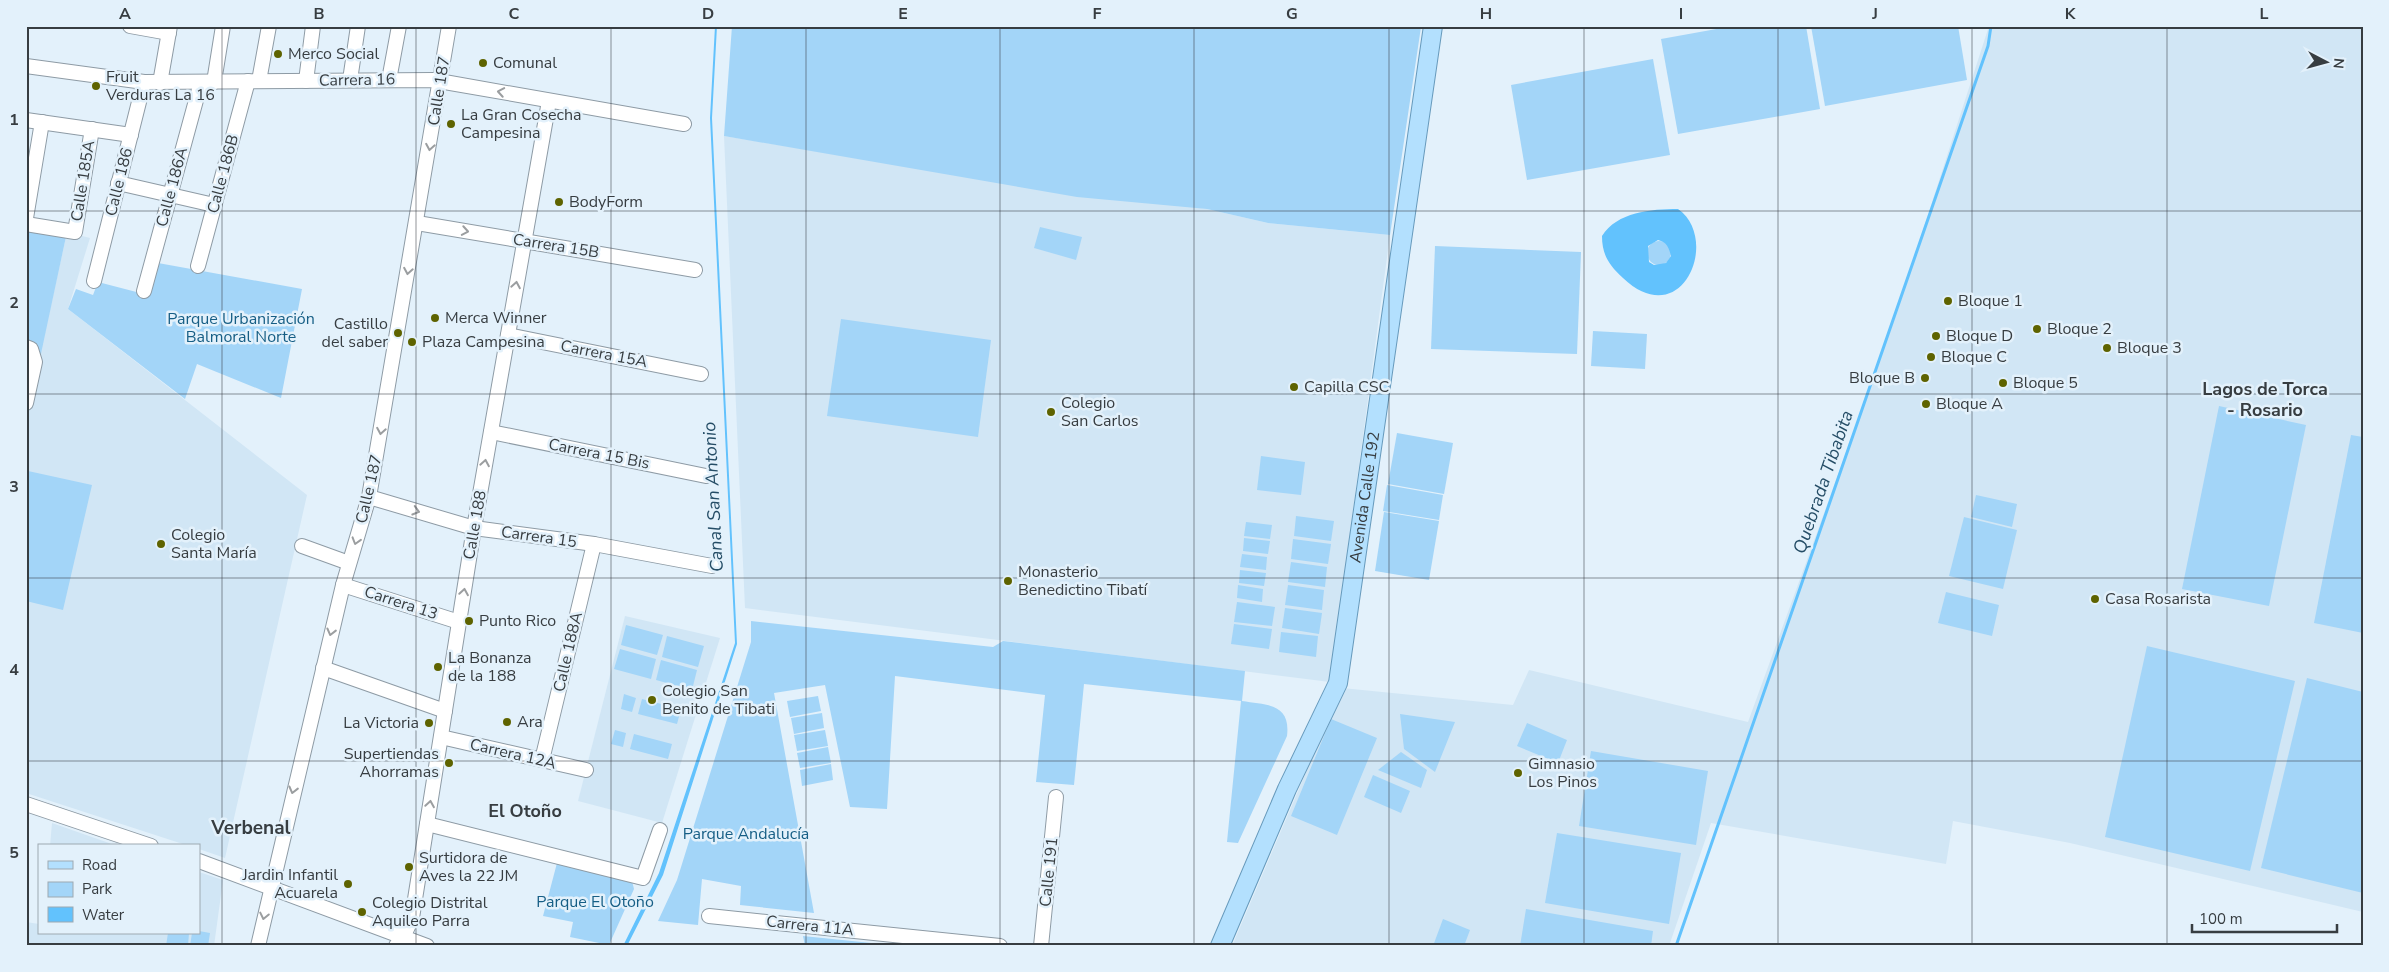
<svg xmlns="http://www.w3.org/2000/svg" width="2389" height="972" viewBox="0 0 2389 972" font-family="'Nunito Sans',sans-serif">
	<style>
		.built { fill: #d1e6f5 }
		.green { fill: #a3d5f8 }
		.water { fill: #62c2fd; fill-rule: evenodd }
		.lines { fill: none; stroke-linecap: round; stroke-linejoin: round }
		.stream { stroke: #62c2fd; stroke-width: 3 }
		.minor-casing { stroke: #8e9ba5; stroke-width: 16 }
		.major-casing { stroke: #679abc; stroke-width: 20 }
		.minor { stroke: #fff; stroke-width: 14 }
		.major { stroke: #b3e0fe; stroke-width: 18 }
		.oneway { stroke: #9b9ea0 }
		.grid { fill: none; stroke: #373d41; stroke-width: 1; stroke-opacity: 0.55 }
		.poi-dot { fill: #5e6300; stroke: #e3f1fb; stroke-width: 2 }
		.labels { text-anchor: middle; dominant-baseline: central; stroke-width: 5; stroke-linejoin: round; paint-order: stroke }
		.poi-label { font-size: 16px; fill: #373d41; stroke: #e3f1fb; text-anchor: start }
		.street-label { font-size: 16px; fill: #373d41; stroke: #e3f1fb }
		.park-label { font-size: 16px; fill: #165e85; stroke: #e3f1fb }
		.neighbourhood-label { font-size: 18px; font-weight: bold; fill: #373d41; stroke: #e3f1fb }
		.water-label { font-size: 18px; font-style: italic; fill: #254d66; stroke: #e3f1fb }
		.quarter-label { font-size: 19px; font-weight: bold; fill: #373d41; stroke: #e3f1fb }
		.neatline { fill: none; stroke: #373d41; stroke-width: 2 }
		.grid-label { font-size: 16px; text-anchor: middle; font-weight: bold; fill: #373d41 }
	</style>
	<rect width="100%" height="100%" fill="#e3f1fb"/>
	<g class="built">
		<polygon points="1989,26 2363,26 2363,912 2070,843 1953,821 1946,864 1711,823 1669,946 1232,946 1342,688 1513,705 1529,670 1748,722 1891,329"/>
		<polygon points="724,136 894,164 1207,209 1268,223 1390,235 1330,682 745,608"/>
		<polygon points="67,232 90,238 68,309 307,495 225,858 199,849 199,846 189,846 26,793 26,419"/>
		<polygon points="625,616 720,638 662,823 578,801"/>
		<polygon points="52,823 109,843 117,846 50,846"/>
		<polygon points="199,872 223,880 214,946 26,946 26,922 39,924 39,933 199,933"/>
	</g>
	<g class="green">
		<polygon points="732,26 1419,26 1421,27 1390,235 1268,223 1207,209 1077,197 724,136"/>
		<polygon points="1733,26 1806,26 1820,109 1678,134 1661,39"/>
		<polygon points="1811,26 1958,26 1967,80 1825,106"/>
		<polygon points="1653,59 1670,155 1527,180 1511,85"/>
		<polygon points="26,225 67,232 39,363 26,341"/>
		<polygon points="1040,227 1082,237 1076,260 1034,248"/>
		<circle cx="1659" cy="253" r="12"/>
		<polygon points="1435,246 1581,252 1577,354 1431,349"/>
		<polygon points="158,263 302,289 281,398 197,364 185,399 68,309 76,289 93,295 98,282 148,295"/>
		<polygon points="841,319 991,340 978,437 827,416"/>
		<polygon points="1593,331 1647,334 1645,369 1591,366"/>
		<polygon points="2219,406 2306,425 2269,606 2182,589"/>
		<polygon points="1397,433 1453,443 1444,494 1388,484"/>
		<polygon points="2351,435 2363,437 2363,633 2314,623"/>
		<polygon points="1261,456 1305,462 1301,495 1257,490"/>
		<polygon points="28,471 92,485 63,610 26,601"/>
		<polygon points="1387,485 1443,495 1439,520 1383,511"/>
		<polygon points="1976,495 2017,504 2012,527 1971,517"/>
		<polygon points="1384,512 1439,521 1429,580 1375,571"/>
		<polygon points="1296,516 1334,521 1331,541 1294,536"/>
		<polygon points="1964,517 2017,530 2003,589 1949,576"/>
		<polygon points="1246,522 1272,525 1270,539 1244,536"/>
		<polygon points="1244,538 1270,541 1268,554 1243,551"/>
		<polygon points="1293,539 1331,544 1328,564 1291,559"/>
		<polygon points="1242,554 1267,557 1266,570 1240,567"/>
		<polygon points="1291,562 1327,567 1325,587 1288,582"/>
		<polygon points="1240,570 1266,573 1264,586 1239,583"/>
		<polygon points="1238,585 1263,589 1262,602 1237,598"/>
		<polygon points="1288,585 1324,590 1322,610 1285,605"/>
		<polygon points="1946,592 1999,605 1992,636 1938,623"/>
		<polygon points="1237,602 1275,607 1272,626 1234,622"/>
		<polygon points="1285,608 1322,613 1319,634 1282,628"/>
		<path d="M751 621 993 647 1003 641 1245 671 1242 701C1266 705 1291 703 1287 736L1238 843 1227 842 1241 701 1084 684 1074 785 1036 782 1045 695 895 676 887 809 850 807 825 685 774 693 814 913 740 905 741 886 702 879 698 925 658 921 677 880 751 642Z"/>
		<polygon points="1234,624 1272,629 1269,649 1231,644"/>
		<polygon points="626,625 663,635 657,655 621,645"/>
		<polygon points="1281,632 1318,636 1316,657 1279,652"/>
		<polygon points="667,636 704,646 698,667 662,657"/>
		<polygon points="2147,646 2295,681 2250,871 2105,837"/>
		<polygon points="620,649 656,659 651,679 614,669"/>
		<polygon points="661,660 697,670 692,690 656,680"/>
		<polygon points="2307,678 2363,692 2363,893 2261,868"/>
		<polygon points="624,694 636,698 632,712 621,709"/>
		<polygon points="818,696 821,711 790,717 787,701"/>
		<polygon points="642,699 681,709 677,724 638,714"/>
		<polygon points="822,713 824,728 794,734 791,718"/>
		<polygon points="1400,714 1455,722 1435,772 1404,749"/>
		<polygon points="1331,719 1377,738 1337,835 1291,816"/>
		<polygon points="1527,723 1567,740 1558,763 1517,746"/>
		<polygon points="615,730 626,733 623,747 611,744"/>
		<polygon points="825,730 828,746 797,751 794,735"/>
		<polygon points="634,734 672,744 668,759 630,749"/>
		<polygon points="828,747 831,763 800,768 797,753"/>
		<polygon points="1591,751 1708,771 1696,845 1579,826"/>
		<polygon points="1401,752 1427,770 1421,788 1378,770"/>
		<polygon points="831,764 833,780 802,786 800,770"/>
		<polygon points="1373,775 1410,791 1401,813 1364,797"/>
		<polygon points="1557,833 1681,853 1669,924 1545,903"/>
		<polygon points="557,863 632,881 634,889 609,945 570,937 573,922 543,916"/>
		<polygon points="1526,909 1653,931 1651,946 1520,946"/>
		<polygon points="1443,919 1470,930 1464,946 1433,946"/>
		<polygon points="199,931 210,933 208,946 190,946 192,933 199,933"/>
		<polygon points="168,933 189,933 188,946 166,946"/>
		<polygon points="803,936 881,944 882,946 805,946"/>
	</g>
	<g class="water">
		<polygon points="715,26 717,26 712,118 737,644 663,875 627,946 623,946 659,873 735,643 710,118"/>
		<path d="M1678 209C1721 239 1682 334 1623 278 1609 265 1602 255 1602 236 1617 212 1651 209 1678 209ZM1658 240C1667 242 1669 248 1671 256L1666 263 1654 265 1649 262 1648 246Z"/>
	</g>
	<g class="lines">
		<polyline class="stream" points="1676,946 1988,46 1991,26"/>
		<defs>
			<g id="minor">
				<polyline points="130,26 169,33"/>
				<polyline points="26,66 144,82 433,80 684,124"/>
				<polyline points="350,80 358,26"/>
				<polyline points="389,80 399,26"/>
				<polyline points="259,81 269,26"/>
				<polyline points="306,81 313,26"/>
				<polyline points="214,82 223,26"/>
				<polyline points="160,83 170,26"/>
				<polyline points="26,120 131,135"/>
				<polyline points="118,183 214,205"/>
				<polyline points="26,218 42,122"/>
				<polyline points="417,223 695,270"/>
				<polyline points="26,224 75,232 92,129"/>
				<polyline points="198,266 248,81"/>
				<polyline points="94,281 144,82"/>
				<polyline points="144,291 201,82"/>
				<polyline points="508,335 701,374"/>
				<polyline points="26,347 31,349 35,362 26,403"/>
				<polyline points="491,432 706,476"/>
				<polyline points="369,497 474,528 594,544 712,566"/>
				<polyline points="302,546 349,563"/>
				<polyline points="343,585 459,622"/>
				<polyline points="323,668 445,711"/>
				<polyline points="441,737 586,770"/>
				<polyline points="542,760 594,544"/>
				<polyline points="26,804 151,846"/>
				<polyline points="427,824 643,878 660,830"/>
				<polyline points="199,861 427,946"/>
				<polyline points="709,916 1000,946"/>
				<polyline points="258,946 343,585 369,497 449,26"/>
				<polyline points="396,946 406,931 412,918 474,528 549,101"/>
				<polyline points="1041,946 1056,797"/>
			</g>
			<g id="major">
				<path id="s1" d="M1220 946 1287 789 1338 683 1433 26"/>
			</g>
		</defs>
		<use href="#minor" class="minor-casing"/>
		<use href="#major" class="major-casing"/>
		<use href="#minor" class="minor"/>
		<use href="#major" class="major"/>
	</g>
	<defs><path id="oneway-chevron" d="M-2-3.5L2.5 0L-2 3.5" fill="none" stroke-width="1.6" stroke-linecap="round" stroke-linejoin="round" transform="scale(1.25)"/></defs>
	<g class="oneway">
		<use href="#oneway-chevron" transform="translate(501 92) rotate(-170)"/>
		<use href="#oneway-chevron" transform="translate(430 147) rotate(100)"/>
		<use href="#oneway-chevron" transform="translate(465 231) rotate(10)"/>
		<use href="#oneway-chevron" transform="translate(408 271) rotate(100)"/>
		<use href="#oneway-chevron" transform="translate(516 285) rotate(-80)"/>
		<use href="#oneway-chevron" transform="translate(381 431) rotate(100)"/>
		<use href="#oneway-chevron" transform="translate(485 463) rotate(-80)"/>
		<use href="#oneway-chevron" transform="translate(416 511) rotate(16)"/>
		<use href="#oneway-chevron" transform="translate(356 541) rotate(107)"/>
		<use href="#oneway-chevron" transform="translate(464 592) rotate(-81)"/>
		<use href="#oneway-chevron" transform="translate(331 632) rotate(104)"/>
		<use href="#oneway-chevron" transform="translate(293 790) rotate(104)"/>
		<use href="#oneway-chevron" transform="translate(430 804) rotate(-81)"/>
		<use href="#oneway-chevron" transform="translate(264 916) rotate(102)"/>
	</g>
	<path class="grid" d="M222 26V946M416 26V946M611 26V946M806 26V946M1000 26V946M1194 26V946M1389 26V946M1584 26V946M1778 26V946M1972 26V946M2167 26V946M26 211H2363M26 394H2363M26 578H2363M26 761H2363"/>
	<g class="poi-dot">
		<circle cx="278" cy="54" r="5"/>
		<circle cx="483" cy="63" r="5"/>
		<circle cx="96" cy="86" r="5"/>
		<circle cx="451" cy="124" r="5"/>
		<circle cx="559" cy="202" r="5"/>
		<circle cx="1948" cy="301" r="5"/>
		<circle cx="435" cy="318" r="5"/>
		<circle cx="2037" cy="329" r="5"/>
		<circle cx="398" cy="333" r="5"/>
		<circle cx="1936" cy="336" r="5"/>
		<circle cx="412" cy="342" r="5"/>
		<circle cx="2107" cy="348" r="5"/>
		<circle cx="1931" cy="357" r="5"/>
		<circle cx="1925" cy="378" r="5"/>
		<circle cx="2003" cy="383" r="5"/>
		<circle cx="1294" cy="387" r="5"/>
		<circle cx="1926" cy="404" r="5"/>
		<circle cx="1051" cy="412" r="5"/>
		<circle cx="161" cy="544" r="5"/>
		<circle cx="1008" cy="581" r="5"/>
		<circle cx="2095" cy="599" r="5"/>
		<circle cx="469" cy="621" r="5"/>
		<circle cx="438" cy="667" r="5"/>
		<circle cx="652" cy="700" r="5"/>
		<circle cx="507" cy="722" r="5"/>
		<circle cx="429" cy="723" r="5"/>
		<circle cx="449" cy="763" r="5"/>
		<circle cx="1518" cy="773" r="5"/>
		<circle cx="409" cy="867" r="5"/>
		<circle cx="348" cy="884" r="5"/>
		<circle cx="362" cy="912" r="5"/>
	</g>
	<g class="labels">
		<g class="poi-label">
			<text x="288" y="54">Merco Social</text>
			<text x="493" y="63">Comunal</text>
			<text x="106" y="77">Fruit<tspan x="106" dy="18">Verduras La 16</tspan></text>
			<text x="461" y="115">La Gran Cosecha<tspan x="461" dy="18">Campesina</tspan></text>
			<text x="569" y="202">BodyForm</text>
			<text x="1958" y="301">Bloque 1</text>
			<text x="445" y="318">Merca Winner</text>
			<text x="388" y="324" text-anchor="end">Castillo<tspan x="388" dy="18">del saber</tspan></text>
			<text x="2047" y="329">Bloque 2</text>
			<text x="1946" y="336">Bloque D</text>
			<text x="422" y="342">Plaza Campesina</text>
			<text x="2117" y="348">Bloque 3</text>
			<text x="1941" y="357">Bloque C</text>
			<text x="1915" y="378" text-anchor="end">Bloque B</text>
			<text x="2013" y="383">Bloque 5</text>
			<text x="1304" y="387">Capilla CSC</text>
			<text x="1061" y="403">Colegio<tspan x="1061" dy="18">San Carlos</tspan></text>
			<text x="1936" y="404">Bloque A</text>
			<text x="171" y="535">Colegio<tspan x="171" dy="18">Santa María</tspan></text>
			<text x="1018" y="572">Monasterio<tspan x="1018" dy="18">Benedictino Tibatí</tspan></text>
			<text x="2105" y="599">Casa Rosarista</text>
			<text x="479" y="621">Punto Rico</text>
			<text x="448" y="658">La Bonanza<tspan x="448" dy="18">de la 188</tspan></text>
			<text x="662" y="691">Colegio San<tspan x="662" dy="18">Benito de Tibati</tspan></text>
			<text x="517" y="722">Ara</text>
			<text x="419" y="723" text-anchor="end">La Victoria</text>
			<text x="439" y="754" text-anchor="end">Supertiendas<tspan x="439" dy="18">Ahorramas</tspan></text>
			<text x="1528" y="764">Gimnasio<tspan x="1528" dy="18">Los Pinos</tspan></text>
			<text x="419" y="858">Surtidora de<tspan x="419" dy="18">Aves la 22 JM</tspan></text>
			<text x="338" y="875" text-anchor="end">Jardin Infantil<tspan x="338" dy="18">Acuarela</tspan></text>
			<text x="372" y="903">Colegio Distrital<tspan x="372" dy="18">Aquileo Parra</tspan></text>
		</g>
		<g class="street-label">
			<text transform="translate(357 80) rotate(-1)">Carrera 16</text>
			<text transform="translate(439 91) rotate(-81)">Calle 187</text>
			<text transform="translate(223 174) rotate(-75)">Calle 186B</text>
			<text transform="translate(83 181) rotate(-81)">Calle 185A</text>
			<text transform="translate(119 182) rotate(-76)">Calle 186</text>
			<text transform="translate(172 187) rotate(-75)">Calle 186A</text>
			<text transform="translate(556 246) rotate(9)">Carrera 15B</text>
			<text transform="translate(604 354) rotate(11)">Carrera 15A</text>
			<text transform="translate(599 454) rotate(11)">Carrera 15 Bis</text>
			<text transform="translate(369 489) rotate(-77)">Calle 187</text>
			<text stroke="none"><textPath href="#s1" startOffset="476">Avenida Calle 192</textPath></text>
			<text transform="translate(475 525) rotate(-80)">Calle 188</text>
			<text transform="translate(539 537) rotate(8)">Carrera 15</text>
			<text transform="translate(401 603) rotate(18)">Carrera 13</text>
			<text transform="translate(568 652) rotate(-77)">Calle 188A</text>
			<text transform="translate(513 754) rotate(13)">Carrera 12A</text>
			<text transform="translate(1049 872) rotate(-84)">Calle 191</text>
			<text transform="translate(810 926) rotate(6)">Carrera 11A</text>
		</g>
		<g class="park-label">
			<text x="241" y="319">Parque Urbanización<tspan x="241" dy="18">Balmoral Norte</tspan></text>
			<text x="746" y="834">Parque Andalucía</text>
			<text x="595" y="902">Parque El Otoño</text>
		</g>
		<g class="neighbourhood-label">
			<text x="2265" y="389">Lagos de Torca<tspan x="2265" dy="21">- Rosario</tspan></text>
			<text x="525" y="811">El Otoño</text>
		</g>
		<g class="water-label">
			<text transform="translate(1823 482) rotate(-71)">Quebrada Tibabita</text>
			<text transform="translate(713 497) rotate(-93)">Canal San Antonio</text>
		</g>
		<g class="quarter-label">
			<text x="251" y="828">Verbenal</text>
		</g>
	</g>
	<rect width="2389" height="972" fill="none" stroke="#e3f1fb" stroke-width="55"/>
	<rect x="38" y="844" width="162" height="90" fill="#e3f1fb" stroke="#9ea9b1"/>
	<rect x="48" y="861" width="25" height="8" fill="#b3e0fe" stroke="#9ea9b1"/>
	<text x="82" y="870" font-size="15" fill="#373d41">Road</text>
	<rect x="48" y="882" width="25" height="15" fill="#a3d5f8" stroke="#9ea9b1"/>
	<text x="82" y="894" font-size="15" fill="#373d41">Park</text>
	<rect x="48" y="907" width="25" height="15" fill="#62c2fd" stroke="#9ea9b1"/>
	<text x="82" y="920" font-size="15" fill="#373d41">Water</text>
	<g transform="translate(2326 62) rotate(96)" stroke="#e3f1fb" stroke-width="4" paint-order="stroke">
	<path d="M0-4L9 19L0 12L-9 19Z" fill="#373d41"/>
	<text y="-8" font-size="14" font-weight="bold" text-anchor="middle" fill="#373d41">N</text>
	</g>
	<path d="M2192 924v8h145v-8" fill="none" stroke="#373d41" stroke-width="2.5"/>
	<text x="2199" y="924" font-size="15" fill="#373d41" stroke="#e3f1fb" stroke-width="4" paint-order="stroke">100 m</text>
	<rect x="28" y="28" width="2334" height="916" class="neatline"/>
	<g class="grid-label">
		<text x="125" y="19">A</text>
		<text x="319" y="19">B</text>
		<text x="514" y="19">C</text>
		<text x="708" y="19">D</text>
		<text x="903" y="19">E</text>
		<text x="1097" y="19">F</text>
		<text x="1292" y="19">G</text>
		<text x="1486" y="19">H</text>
		<text x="1681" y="19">I</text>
		<text x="1875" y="19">J</text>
		<text x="2070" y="19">K</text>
		<text x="2264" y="19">L</text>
		<text x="14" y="125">1</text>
		<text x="14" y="308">2</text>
		<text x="14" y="492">3</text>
		<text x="14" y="675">4</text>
		<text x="14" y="858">5</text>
	</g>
</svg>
